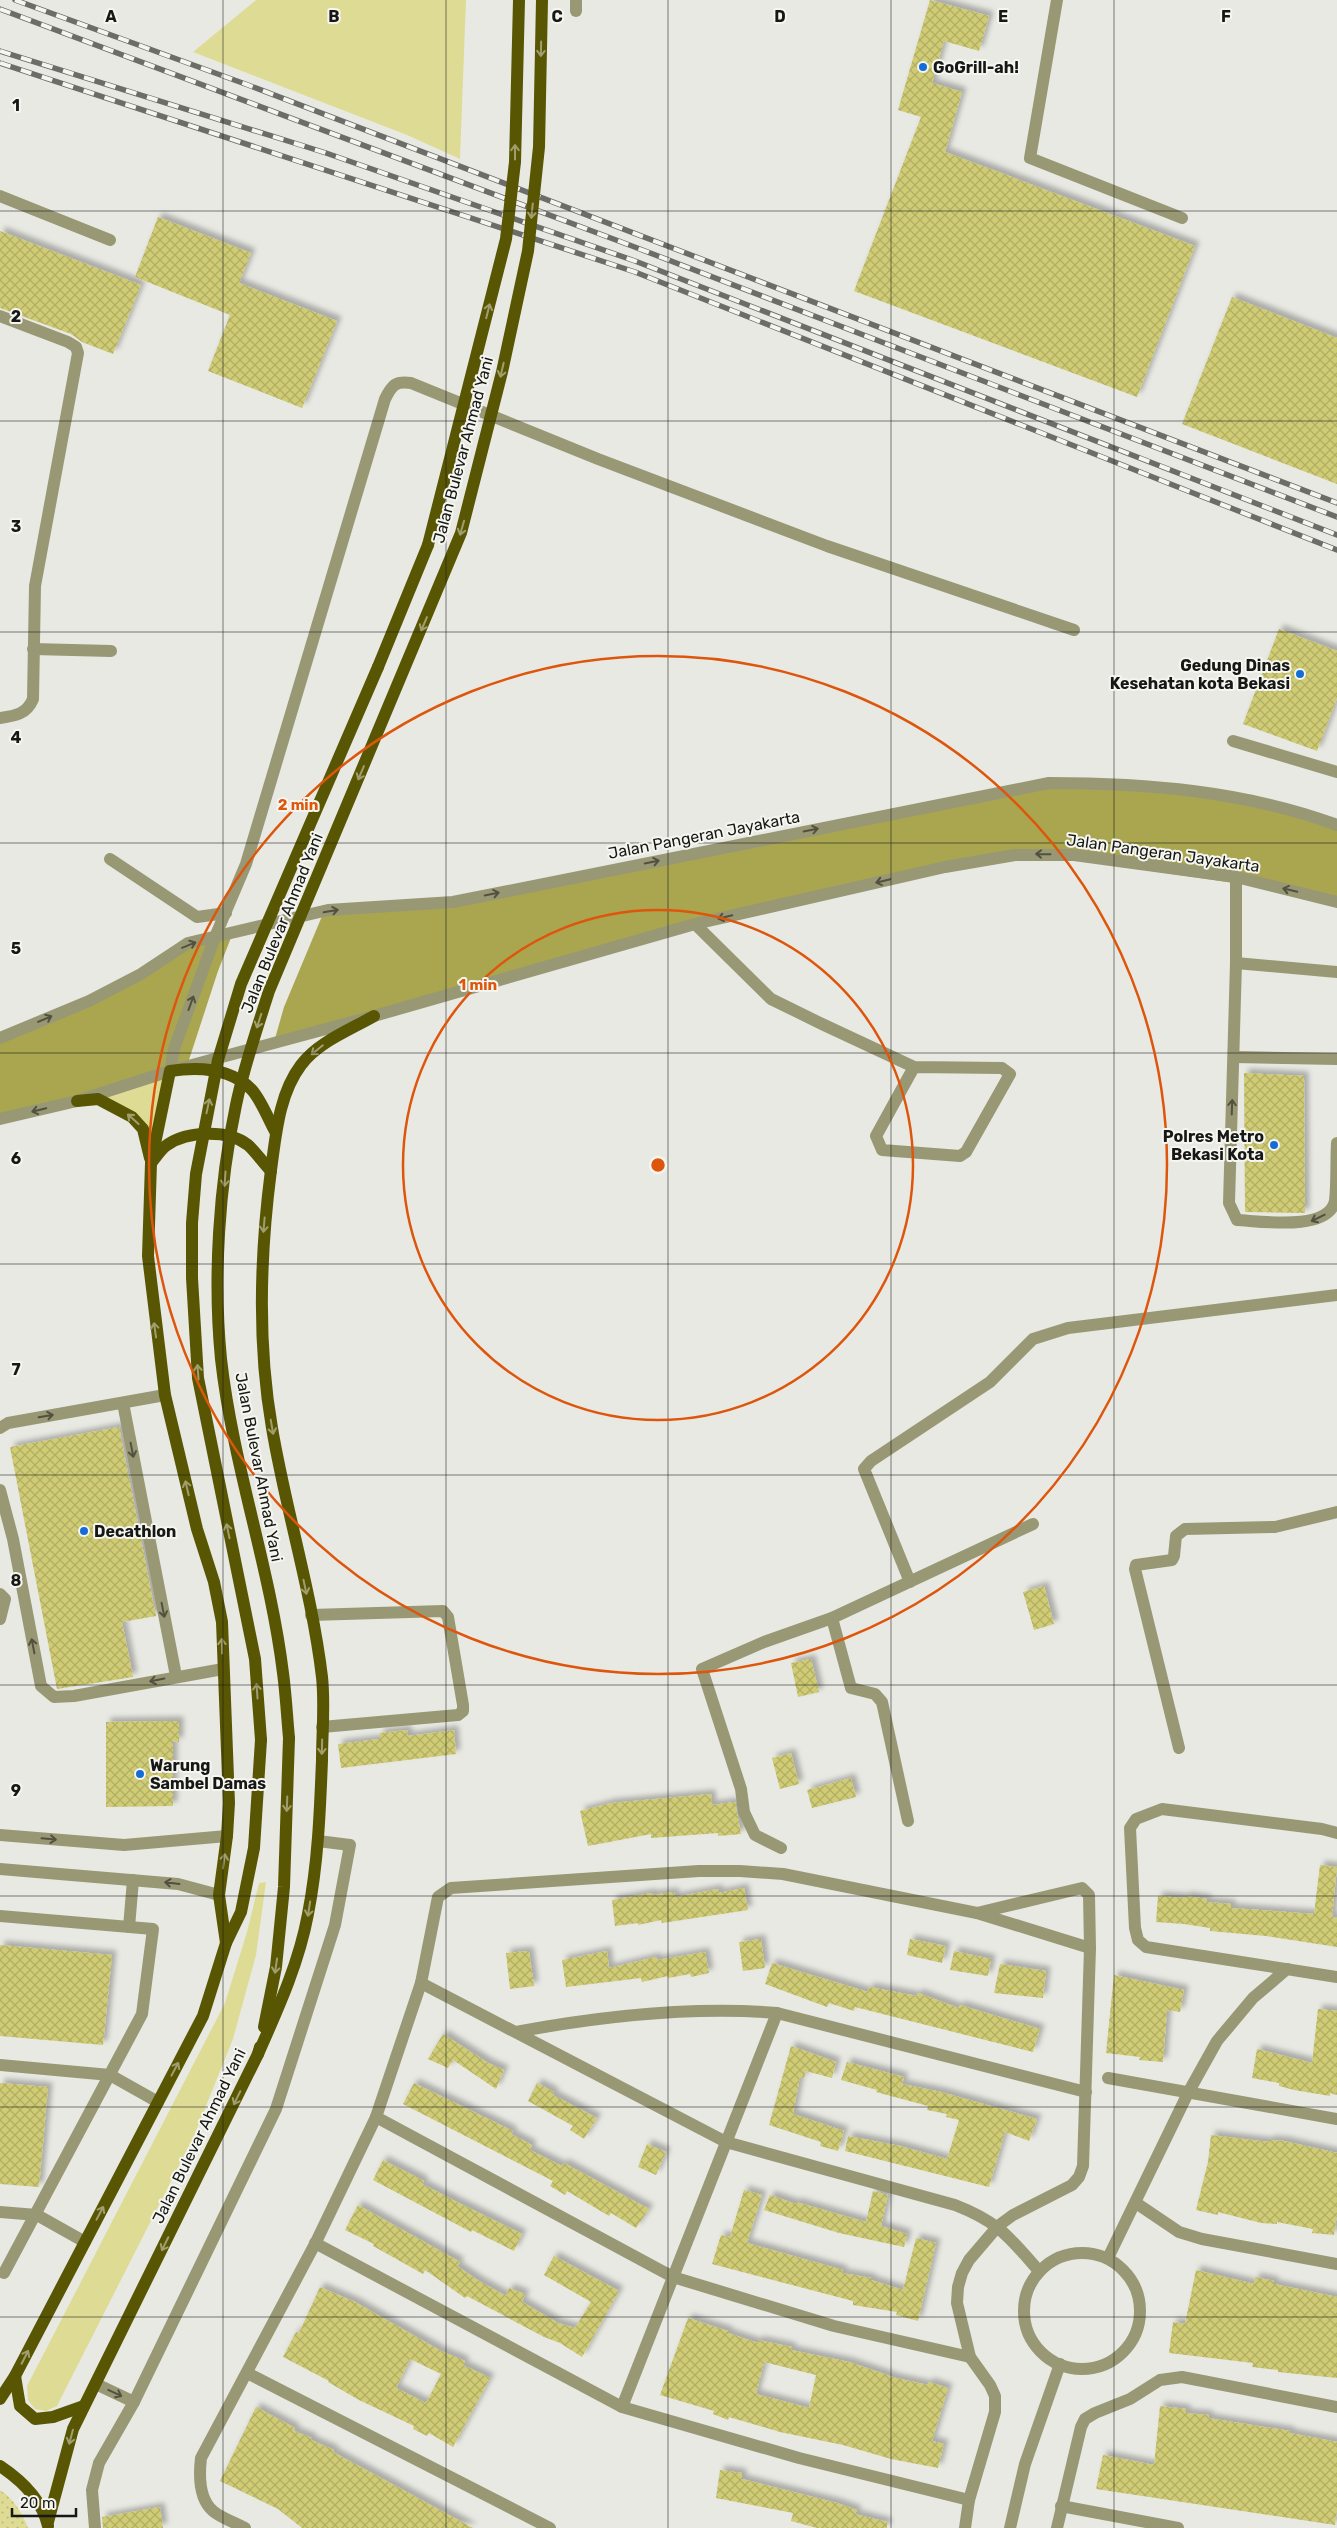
<svg xmlns="http://www.w3.org/2000/svg" width="1337" height="2528" viewBox="0 0 1337 2528" font-family="Rubik,sans-serif">
	<style>
		.grass { fill: #dedc94 }
		.park { fill: url(#park-dots) }
		.water { fill: #a9a64f }
		.pier { fill: #e9e9e4 }
		.building { fill: url(#building-cross-hatch); fill-rule: evenodd; filter: url(#shadow) }
		.lines { fill: none; stroke-linecap: round; stroke-linejoin: round }
		.minor { stroke: #999875; stroke-width: 12 }
		.major { stroke: #595603; stroke-width: 12 }
		.rail-casing { stroke: #6c6c69; stroke-width: 5.5 }
		.rail { stroke: #f6f6f1; stroke-width: 4; stroke-dasharray: 11; stroke-linecap: butt }
		.major-bridge { stroke: #595603; stroke-width: 12 }
		.oneway { stroke: #a09e6e }
		.oneway2 { stroke: #525140 }
		.grid { fill: none; stroke: #171715; stroke-width: 1; stroke-opacity: 0.55 }
		.ring { fill: none; stroke: #de560c; stroke-width: 2.5 }
		.poi-dot { fill: #156cd6; stroke: #f6f6f1; stroke-width: 2 }
		.labels { text-anchor: middle; dominant-baseline: central; stroke-width: 4; stroke-linejoin: round; paint-order: stroke }
		.poi-label { font-size: 16px; font-weight: bold; fill: #171715; stroke: #f6f6f1; text-anchor: start }
		.street-label { font-size: 16px; fill: #171715; stroke: #f6f6f1 }
		.grid-label { font-size: 16px; text-anchor: middle; font-weight: bold; fill: #171715; stroke: #f6f6f1; stroke-width: 4; stroke-linejoin: round; paint-order: stroke }
		.centre { fill: #de560c; stroke: #f6f6f1; stroke-width: 2.5 }
		.ring-label { font-size: 15px; text-anchor: middle; font-weight: bold; fill: #de560c; stroke: #f6f6f1; stroke-width: 4; stroke-linejoin: round; paint-order: stroke }
	</style>
	<defs>
		<pattern id="park-dots" width="8" height="8" patternUnits="userSpaceOnUse" patternTransform="scale(1.25)"><rect width="8" height="8" fill="#dedc94"/><path d="M2 2h.1M6 6h.1" fill="none" stroke="#bebc7f" stroke-width="1.8" stroke-linecap="round"/></pattern>
		<pattern id="building-cross-hatch" width="8" height="8" patternUnits="userSpaceOnUse" patternTransform="scale(1.25)"><rect width="8" height="8" fill="#cfcc75"/><path d="M0 0l8 8M0 8l8-8" fill="none" stroke="#b1ae64"/></pattern>
		<filter id="shadow"><feDropShadow dx="4.5" dy="-4.5" stdDeviation="2.5" flood-color="#0004"/></filter>
	</defs>
	<rect width="100%" height="100%" fill="#e9e9e4"/>
	<g class="grass">
		<polygon points="256,0 466,0 460,159 407,135 193,52"/>
		<polygon points="170,1071 151,1163 143,1129 98,1099"/>
		<polygon points="266,1882 256,1955 233,2039 193,2138 57,2406 46,2411 35,2409 28,2400 27,2386 225,2003 247,1932 259,1883"/>
	</g>
	<path class="park" d="M0 2490C13 2498 23 2514 28 2528H0Z"/>
	<polygon class="water" points="1049,783 1168,788 1337,825 1337,902 1304,893 1034,854 695,924 0,1119 0,1038 89,1001 188,943 324,912 453,902"/>
	<polygon class="pier" points="325,909 284,1007 274,1042 186,1069 218,971 234,930"/>
	<g class="building">
		<polygon points="930,0 989,16 979,51 944,41 932,83 962,92 945,152 1195,246 1137,397 854,291 921,117 898,110"/>
		<polygon points="158,217 251,253 239,283 337,321 302,408 208,371 230,315 135,277"/>
		<polygon points="0,231 141,285 113,354 82,342 71,334 0,308"/>
		<polygon points="1232,297 1337,338 1337,484 1182,424"/>
		<polygon points="1279,629 1337,651 1337,698 1317,751 1243,724"/>
		<polygon points="1244,1073 1304,1076 1305,1213 1245,1212"/>
		<polygon points="119,1427 156,1616 122,1622 133,1677 57,1689 10,1447"/>
		<polygon points="1044,1586 1054,1624 1034,1630 1023,1592"/>
		<polygon points="811,1659 819,1692 798,1697 791,1663"/>
		<polygon points="179,1721 179,1742 173,1741 173,1806 106,1807 106,1722"/>
		<polygon points="407,1730 408,1736 454,1730 456,1754 341,1768 338,1744 380,1739 380,1733"/>
		<polygon points="791,1753 799,1784 780,1789 772,1758"/>
		<polygon points="851,1778 856,1797 812,1808 807,1790"/>
		<polygon points="711,1794 712,1805 735,1802 741,1834 718,1836 718,1833 651,1838 651,1834 588,1846 580,1811 611,1803"/>
		<polygon points="1320,1865 1337,1867 1332,1917 1337,1918 1337,1947 1266,1936 1210,1931 1210,1928 1184,1924 1156,1922 1158,1896 1186,1898 1186,1896 1207,1899 1207,1902 1231,1904 1231,1908 1314,1914"/>
		<polygon points="744,1888 748,1910 662,1923 661,1920 638,1925 638,1923 615,1926 612,1900 652,1893 652,1895 674,1892 675,1897 718,1889 719,1893"/>
		<polygon points="761,1939 765,1968 743,1971 739,1942"/>
		<polygon points="910,1939 946,1946 942,1963 907,1955"/>
		<polygon points="0,1945 112,1955 103,2045 0,2036"/>
		<polygon points="529,1951 534,1986 510,1989 506,1953"/>
		<polygon points="607,1951 609,1968 656,1957 657,1960 705,1952 709,1973 691,1977 690,1974 668,1978 668,1976 642,1982 641,1978 566,1987 562,1960"/>
		<polygon points="954,1951 991,1959 988,1976 950,1970"/>
		<polygon points="772,1963 868,1992 869,1987 917,1996 918,1993 959,2008 960,2005 1040,2029 1033,2052 855,2007 854,2011 829,2003 827,2007 765,1984"/>
		<polygon points="1000,1964 1046,1971 1043,1998 994,1993"/>
		<polygon points="1114,1975 1184,1990 1180,2012 1167,2010 1163,2062 1139,2060 1140,2057 1106,2053"/>
		<polygon points="1318,2009 1337,2011 1337,2095 1330,2093 1330,2096 1294,2090 1279,2086 1279,2083 1252,2078 1257,2049 1312,2063"/>
		<polygon points="443,2034 488,2063 504,2070 496,2089 453,2060 448,2068 428,2059"/>
		<polygon points="791,2046 836,2062 832,2078 806,2071 804,2078 800,2077 793,2114 844,2131 838,2151 820,2146 821,2142 769,2125"/>
		<polygon points="847,2062 904,2077 902,2084 941,2092 1037,2119 1029,2141 1005,2132 989,2187 845,2151 848,2136 900,2146 947,2159 959,2120 946,2117 947,2114 927,2110 928,2106 876,2092 877,2090 841,2080"/>
		<polygon points="0,2083 48,2087 39,2187 0,2184"/>
		<polygon points="414,2083 513,2131 511,2134 532,2145 530,2150 562,2166 564,2163 649,2209 636,2228 611,2213 609,2216 567,2191 565,2195 550,2186 553,2181 403,2104"/>
		<polygon points="537,2083 554,2092 553,2095 597,2118 584,2139 570,2130 573,2126 528,2101"/>
		<polygon points="1211,2135 1269,2142 1269,2140 1284,2141 1337,2153 1337,2214 1334,2235 1312,2233 1313,2229 1277,2222 1277,2224 1261,2223 1218,2212 1218,2215 1196,2210 1208,2162"/>
		<polygon points="647,2144 666,2152 656,2175 638,2167"/>
		<polygon points="383,2160 424,2181 422,2184 457,2202 522,2234 514,2251 472,2230 471,2232 373,2180"/>
		<polygon points="744,2190 762,2195 747,2243 843,2270 842,2273 871,2278 871,2280 903,2290 916,2238 936,2243 918,2321 896,2315 897,2312 853,2305 853,2301 712,2264 721,2235 730,2237"/>
		<polygon points="873,2191 888,2195 881,2226 907,2234 904,2247 839,2233 764,2210 770,2195 796,2204 796,2202 866,2222"/>
		<polygon points="358,2205 460,2262 457,2266 479,2281 506,2296 509,2288 525,2294 522,2302 558,2323 575,2328 591,2302 544,2275 554,2256 619,2291 582,2357 560,2343 544,2337 467,2296 465,2298 425,2270 423,2274 373,2246 374,2244 345,2230"/>
		<polygon points="1196,2270 1254,2284 1255,2277 1274,2281 1274,2284 1337,2297 1337,2378 1278,2372 1278,2370 1252,2367 1253,2363 1169,2353 1173,2322 1185,2324"/>
		<path d="M320 2287 355 2302 441 2351 465 2361 463 2365 490 2378 453 2447 429 2433 427 2436 413 2429 414 2426 359 2400 328 2382 329 2381 283 2357 296 2332 299 2333ZM410 2359 441 2374 426 2403 396 2388Z"/>
		<path d="M688 2318 728 2331V2333L758 2343V2340L792 2347 791 2350 849 2362 896 2378 928 2385 929 2382 948 2388 932 2441 944 2444 938 2468 891 2459 843 2445 780 2432 729 2417 728 2420 713 2414 714 2411 660 2395ZM764 2362 816 2375 809 2408 756 2394Z"/>
		<polygon points="1160,2406 1186,2409 1186,2413 1209,2415 1208,2418 1290,2431 1290,2433 1337,2442 1337,2509 1335,2525 1096,2489 1103,2455 1154,2465"/>
		<polygon points="256,2407 295,2428 294,2431 312,2438 311,2440 334,2450 333,2452 473,2528 302,2528 278,2509 220,2481"/>
		<polygon points="720,2470 742,2473 742,2479 837,2503 857,2510 855,2514 887,2522 887,2528 817,2528 791,2521 793,2513 716,2498"/>
		<polygon points="160,2507 163,2528 103,2528 102,2517"/>
	</g>
	<g class="lines">
		<g class="minor">
			<polyline points="576,0 576,11"/>
			<polyline points="1057,0 1030,158 1182,218"/>
			<polyline points="0,196 110,240"/>
			<path d="M0 316 68 342 76 347 78 353 35 586 33 699C27 714 15 716 0 718"/>
			<polyline points="33,649 111,651"/>
			<polyline points="1233,741 1337,772"/>
			<polyline points="110,859 197,917 226,913"/>
			<path d="M1236 877V963L1229 1203 1237 1220C1260 1221 1328 1232 1335 1201 1337 1183 1336 1161 1337 1143"/>
			<polyline points="695,924 771,999 822,1024 914,1067 1002,1068 1010,1074 966,1152 960,1156 882,1150 876,1136 914,1067"/>
			<polyline points="1236,963 1337,972"/>
			<path d="M0 1038 89 1001 141 974 188 943 328 910 453 902 1049 783C1146 783 1245 791 1337 825"/>
			<polyline points="1234,1057 1337,1059"/>
			<path d="M170 1071 174 1049 215 937 246 864 385 399C392 385 395 381 411 383L598 459 827 546 1074 630"/>
			<polyline points="0,1119 77,1101 170,1071 374,1016 695,924 945,867 1015,855 1074,855 1236,877 1337,902"/>
			<polyline points="123,1403 176,1676"/>
			<polyline points="0,1428 8,1423 165,1395"/>
			<polyline points="0,1490 13,1539 41,1686 54,1697 74,1696 223,1669"/>
			<polyline points="910,1582 864,1469 871,1461 990,1382 1033,1339 1068,1328 1337,1295"/>
			<polyline points="0,1594 5,1599 0,1619"/>
			<polyline points="311,1615 443,1611 448,1617 463,1705 463,1711 458,1715 322,1727"/>
			<polyline points="832,1618 851,1688 875,1694 882,1702 908,1821"/>
			<polyline points="1179,1748 1135,1569 1136,1565 1172,1560 1174,1556 1176,1536 1185,1529 1275,1527 1337,1512"/>
			<polyline points="1337,1833 1322,1829 1162,1809 1136,1819 1130,1828 1135,1928 1138,1940 1146,1947 1337,1977"/>
			<polyline points="0,1835 124,1845 227,1836"/>
			<polyline points="781,1848 755,1835 744,1812 741,1789 702,1669 764,1642 832,1618 1033,1524"/>
			<polyline points="0,1869 178,1884 219,1895"/>
			<polyline points="977,1913 1082,1888 1089,1895 1090,1948"/>
			<polyline points="0,1916 153,1929 142,2014 4,2273"/>
			<polyline points="129,1927 133,1880"/>
			<path d="M421 1983 726 2142 955 2205C999 2222 1009 2237 1039 2271"/>
			<path d="M516 2032C602 2016 690 2006 777 2013L1086 2092"/>
			<polyline points="0,2065 110,2075 158,2102"/>
			<polyline points="1108,2078 1337,2119"/>
			<polyline points="376,2117 673,2277 834,2326 970,2357"/>
			<polyline points="1136,2203 1179,2232 1202,2239 1337,2264"/>
			<polyline points="0,2212 37,2215 85,2242"/>
			<polyline points="315,2243 622,2407 799,2458 969,2500"/>
			<circle cx="1082" cy="2311" r="58"/>
			<polyline points="1108,2258 1188,2093 1217,2041 1253,1998 1287,1969"/>
			<polyline points="247,2373 550,2528"/>
			<polyline points="96,2384 134,2402"/>
			<polyline points="622,2407 777,2013"/>
			<polyline points="1061,2506 1178,2528"/>
			<polyline points="95,2528 92,2490 99,2463 134,2402 276,2109 335,1925 350,1845 318,1841"/>
			<path d="M245 2528C236 2523 221 2518 213 2511 199 2499 199 2475 201 2458L316 2242 376 2117 421 1983 438 1897 451 1888 699 1871H740L783 1874 977 1913 1090 1948 1083 2166 1079 2177 1072 2185 1013 2215 998 2226 969 2260 962 2273 958 2287 957 2303 970 2357 990 2385 995 2396V2412L969 2500 965 2528"/>
			<polyline points="1010,2528 1025,2464 1060,2364"/>
			<polyline points="1057,2528 1081,2427 1085,2419 1095,2413 1130,2399 1160,2380 1182,2377 1337,2407"/>
		</g>
		<g class="major">
			<polyline points="378,667 428,545"/>
			<polyline points="77,1101 98,1099 132,1117 143,1129 150,1158"/>
			<path d="M151 1163C156 1157 161 1149 167 1145 187 1131 228 1129 248 1145 256 1152 263 1163 271 1171"/>
			<path d="M226 1943 219 1895 227 1836 229 1803 222 1622 214 1582 197 1529 165 1395 148 1256 151 1163 170 1071C197 1067 230 1068 251 1089 261 1099 268 1119 276 1133"/>
			<polyline points="264,2027 276,1967 284,1887 289,1738"/>
			<path d="M258 2054C278 2009 299 1963 308 1914 318 1863 320 1812 322 1760 322 1733 325 1704 322 1677 312 1593 286 1511 272 1428 257 1342 260 1255 271 1170 276 1134 279 1094 301 1065 318 1042 350 1030 374 1016"/>
			<polyline points="15,2376 20,2406 35,2419 53,2417 84,2406"/>
			<polyline points="0,2399 15,2376 203,2016 226,1943 241,1912 254,1848 261,1740"/>
			<path d="M0 2466C21 2480 42 2500 48 2526"/>
			<polyline points="48,2522 73,2429 258,2054 260,2047"/>
		</g>
		<defs>
			<g id="rail">
				<polyline points="15,0 248,85 1337,503"/>
				<polyline points="0,9 632,246 1337,517"/>
				<polyline points="0,51 326,153 635,261 1337,535"/>
				<polyline points="0,63 635,272 1337,550"/>
			</g>
		</defs>
		<use href="#rail" class="rail-casing"/>
		<use href="#rail" class="rail"/>
		<g class="major-bridge">
			<polyline points="428,545 506,239 515,162 519,0"/>
			<path d="M289 1738C287 1717 286 1695 283 1673 270 1567 233 1466 221 1359 213 1278 219 1185 236 1105 244 1066 257 1029 269 991L461 533 502 372 528 251 539 147 542 0"/>
			<polyline points="261,1740 255,1659 198,1378 192,1278 192,1223 196,1174 218,1060 241,984 378,667"/>
		</g>
	</g>
	<defs><path id="oneway-shaft" d="M-6 0H5M1.5-3L5.5 0L1.5 3" fill="none" stroke-width="1.6" stroke-linecap="round" stroke-linejoin="round" transform="scale(1.25)"/></defs>
	<g class="oneway">
		<use href="#oneway-shaft" transform="translate(541 49) rotate(91)"/>
		<use href="#oneway-shaft" transform="translate(515 152) rotate(-90)"/>
		<use href="#oneway-shaft" transform="translate(532 211) rotate(96)"/>
		<use href="#oneway-shaft" transform="translate(488 311) rotate(-76)"/>
		<use href="#oneway-shaft" transform="translate(502 370) rotate(103)"/>
		<use href="#oneway-shaft" transform="translate(462 528) rotate(106)"/>
		<use href="#oneway-shaft" transform="translate(424 624) rotate(113)"/>
		<use href="#oneway-shaft" transform="translate(361 773) rotate(113)"/>
		<use href="#oneway-shaft" transform="translate(259 1021) rotate(108)"/>
		<use href="#oneway-shaft" transform="translate(317 1050) rotate(141)"/>
		<use href="#oneway-shaft" transform="translate(208 1106) rotate(-78)"/>
		<use href="#oneway-shaft" transform="translate(133 1119) rotate(-138)"/>
		<use href="#oneway-shaft" transform="translate(225 1179) rotate(94)"/>
		<use href="#oneway-shaft" transform="translate(264 1225) rotate(95)"/>
		<use href="#oneway-shaft" transform="translate(155 1330) rotate(-98)"/>
		<use href="#oneway-shaft" transform="translate(198 1372) rotate(-94)"/>
		<use href="#oneway-shaft" transform="translate(272 1427) rotate(80)"/>
		<use href="#oneway-shaft" transform="translate(187 1488) rotate(-103)"/>
		<use href="#oneway-shaft" transform="translate(228 1531) rotate(-102)"/>
		<use href="#oneway-shaft" transform="translate(305 1587) rotate(78)"/>
		<use href="#oneway-shaft" transform="translate(222 1646) rotate(-91)"/>
		<use href="#oneway-shaft" transform="translate(257 1691) rotate(-94)"/>
		<use href="#oneway-shaft" transform="translate(322 1747) rotate(91)"/>
		<use href="#oneway-shaft" transform="translate(287 1804) rotate(92)"/>
		<use href="#oneway-shaft" transform="translate(224 1861) rotate(-82)"/>
		<use href="#oneway-shaft" transform="translate(309 1909) rotate(99)"/>
		<use href="#oneway-shaft" transform="translate(276 1966) rotate(98)"/>
		<use href="#oneway-shaft" transform="translate(175 2069) rotate(-62)"/>
		<use href="#oneway-shaft" transform="translate(237 2098) rotate(116)"/>
		<use href="#oneway-shaft" transform="translate(100 2213) rotate(-62)"/>
		<use href="#oneway-shaft" transform="translate(165 2244) rotate(116)"/>
		<use href="#oneway-shaft" transform="translate(25 2357) rotate(-63)"/>
		<use href="#oneway-shaft" transform="translate(71 2437) rotate(105)"/>
	</g>
	<g class="oneway2">
		<use href="#oneway-shaft" transform="translate(811 830) rotate(-11)"/>
		<use href="#oneway-shaft" transform="translate(1043 854) rotate(-179)"/>
		<use href="#oneway-shaft" transform="translate(652 862) rotate(-11)"/>
		<use href="#oneway-shaft" transform="translate(883 881) rotate(167)"/>
		<use href="#oneway-shaft" transform="translate(1290 890) rotate(-167)"/>
		<use href="#oneway-shaft" transform="translate(492 894) rotate(-11)"/>
		<use href="#oneway-shaft" transform="translate(331 911) rotate(-10)"/>
		<use href="#oneway-shaft" transform="translate(725 917) rotate(167)"/>
		<use href="#oneway-shaft" transform="translate(189 945) rotate(-22)"/>
		<use href="#oneway-shaft" transform="translate(191 1003) rotate(-70)"/>
		<use href="#oneway-shaft" transform="translate(45 1019) rotate(-23)"/>
		<use href="#oneway-shaft" transform="translate(1232 1107) rotate(-88)"/>
		<use href="#oneway-shaft" transform="translate(39 1110) rotate(166)"/>
		<use href="#oneway-shaft" transform="translate(1318 1218) rotate(154)"/>
		<use href="#oneway-shaft" transform="translate(46 1416) rotate(-10)"/>
		<use href="#oneway-shaft" transform="translate(132 1450) rotate(79)"/>
		<use href="#oneway-shaft" transform="translate(163 1610) rotate(79)"/>
		<use href="#oneway-shaft" transform="translate(33 1646) rotate(-101)"/>
		<use href="#oneway-shaft" transform="translate(157 1680) rotate(169)"/>
		<use href="#oneway-shaft" transform="translate(49 1839) rotate(5)"/>
		<use href="#oneway-shaft" transform="translate(172 1883) rotate(-173)"/>
		<use href="#oneway-shaft" transform="translate(115 2393) rotate(25)"/>
	</g>
	<path class="grid" d="M223 0V2528M446 0V2528M668 0V2528M891 0V2528M1114 0V2528M0 211H1337M0 421H1337M0 632H1337M0 843H1337M0 1053H1337M0 1264H1337M0 1475H1337M0 1685H1337M0 1896H1337M0 2107H1337M0 2317H1337"/>
	<g class="ring">
		<circle cx="658" cy="1165" r="255"/>
		<circle cx="658" cy="1165" r="509"/>
	</g>
	<g class="poi-dot">
		<circle cx="923" cy="67" r="5"/>
		<circle cx="1300" cy="674" r="5"/>
		<circle cx="1274" cy="1145" r="5"/>
		<circle cx="84" cy="1531" r="5"/>
		<circle cx="140" cy="1774" r="5"/>
	</g>
	<g class="labels">
		<g class="poi-label">
			<text x="933" y="67">GoGrill-ah!</text>
			<text x="1290" y="665" text-anchor="end">Gedung Dinas<tspan x="1290" dy="18">Kesehatan kota Bekasi</tspan></text>
			<text x="1264" y="1136" text-anchor="end">Polres Metro<tspan x="1264" dy="18">Bekasi Kota</tspan></text>
			<text x="94" y="1531">Decathlon</text>
			<text x="150" y="1765">Warung<tspan x="150" dy="18">Sambel Damas</tspan></text>
		</g>
		<g class="street-label">
			<text transform="translate(463 450) rotate(-75)">Jalan Bulevar Ahmad Yani</text>
			<text transform="translate(704 835) rotate(-11)">Jalan Pangeran Jayakarta</text>
			<text transform="translate(1163 853) rotate(8)">Jalan Pangeran Jayakarta</text>
			<text transform="translate(282 923) rotate(-68)">Jalan Bulevar Ahmad Yani</text>
			<text transform="translate(259 1467) rotate(79)">Jalan Bulevar Ahmad Yani</text>
			<text transform="translate(199 2136) rotate(-64)">Jalan Bulevar Ahmad Yani</text>
		</g>
	</g>
	<g class="grid-label">
		<text x="111" y="22">A</text>
		<text x="334" y="22">B</text>
		<text x="557" y="22">C</text>
		<text x="780" y="22">D</text>
		<text x="1003" y="22">E</text>
		<text x="1226" y="22">F</text>
		<text x="16" y="111">1</text>
		<text x="16" y="322">2</text>
		<text x="16" y="532">3</text>
		<text x="16" y="743">4</text>
		<text x="16" y="954">5</text>
		<text x="16" y="1164">6</text>
		<text x="16" y="1375">7</text>
		<text x="16" y="1586">8</text>
		<text x="16" y="1796">9</text>
	</g>
	<circle cx="658" cy="1165" r="8" class="centre"/>
	<g class="ring-label">
		<text x="298" y="810">2 min</text>
		<text x="478" y="990">1 min</text>
	</g>
	<path d="M12 2508v8h64v-8" fill="none" stroke="#171715" stroke-width="2.5"/>
	<text x="20" y="2508" font-size="15" fill="#171715" stroke="#f6f6f1" stroke-width="4" paint-order="stroke">20 m</text>
</svg>
